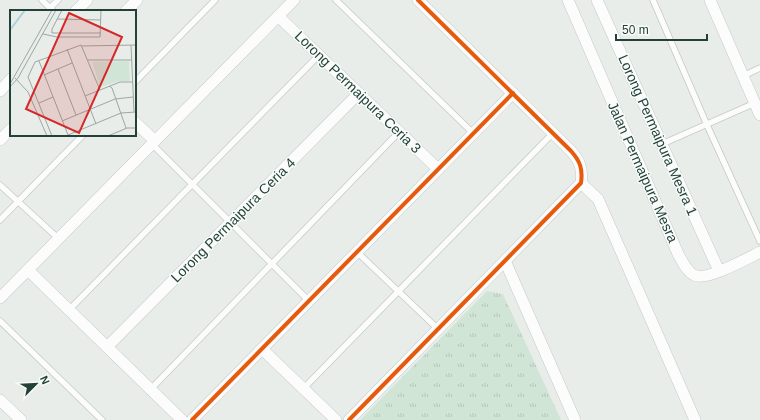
<svg xmlns="http://www.w3.org/2000/svg" width="760" height="420" viewBox="0 0 760 420" font-family="Arial,sans-serif">
	<style>
		.park { fill: url(#park-tufts) }
		.lines { fill: none; stroke-linecap: round; stroke-linejoin: round }
		.lane-casing { stroke: #c5cac7; stroke-width: 7 }
		.street-casing { stroke: #c5cac7; stroke-width: 12 }
		.lane { stroke: #fcfcfc; stroke-width: 5.5 }
		.street { stroke: #fcfcfc; stroke-width: 11 }
		.cycleway-casing { stroke: #f7fbf9; stroke-width: 6 }
		.cycleway { stroke: #e8590c; stroke-width: 4 }
		.labels { text-anchor: middle; dominant-baseline: central; stroke-width: 3; stroke-linejoin: round; paint-order: stroke }
		.street-label { font-size: 14px; fill: #244139; stroke: #f7fbf9 }
		.inset-river { fill: none; stroke: #aad4da; stroke-width: 2 }
		.inset-road { fill: none; stroke: #9aa8a3; stroke-width: 1 }
		.view { fill: #d62828; fill-opacity: 0.15; stroke: #d62828; stroke-width: 2 }
		.inset-edge { fill: none; stroke: #244139; stroke-width: 2 }
	</style>
	<defs>
		<pattern id="park-tufts" width="24" height="20" patternUnits="userSpaceOnUse"><rect width="24" height="20" fill="#d1e5d7"/><path d="M3 7l-1-3M5 7V3M7 7l1-3M15 17l-1-3M17 17v-4M19 17l1-3" fill="none" stroke="#b3c6b9"/></pattern>
	</defs>
	<rect width="100%" height="100%" fill="#e8edea"/>
	<polygon class="park" points="487,291 503,294 561,420 360,420"/>
	<g class="lines">
		<defs>
			<g id="lane">
				<polyline points="42,0 53,11"/>
				<polyline points="336,0 473,133"/>
				<polyline points="653,0 707,125 760,241"/>
				<polyline points="50,8 58,0"/>
				<polyline points="743,76 760,68"/>
				<polyline points="135,82 215,0"/>
				<polyline points="152,144 309,301"/>
				<polyline points="662,144 755,103"/>
				<polyline points="0,185 59,239"/>
				<polyline points="0,220 83,135"/>
				<polyline points="357,252 438,329"/>
				<polyline points="69,310 319,55"/>
				<polyline points="0,321 102,420"/>
				<polyline points="151,389 399,132"/>
				<polyline points="303,389 553,133"/>
			</g>
			<g id="street">
				<path d="M568 0 679 256C683 262 687 272 694 275 705 282 748 258 760 252"/>
				<polyline points="597,0 719,271"/>
				<polyline points="710,0 760,115"/>
				<polyline points="76,11 87,0"/>
				<polyline points="126,11 137,0"/>
				<polyline points="278,16 438,169"/>
				<polyline points="0,91 11,79"/>
				<polyline points="135,122 155,141"/>
				<polyline points="0,140 11,129"/>
				<polyline points="581,183 598,199 695,420"/>
				<polyline points="505,261 575,420"/>
				<polyline points="28,270 182,420"/>
				<polyline points="0,298 294,0"/>
				<polyline points="107,347 359,93"/>
				<polyline points="262,349 336,420"/>
				<polyline points="0,400 21,420"/>
				<polyline points="192,420 513,93"/>
				<path d="M349 420 581 183C583 169 580 161 571 151L418 0"/>
			</g>
		</defs>
		<use href="#lane" class="lane-casing"/>
		<use href="#street" class="street-casing"/>
		<use href="#lane" class="lane"/>
		<use href="#street" class="street"/>
		<defs>
			<g id="cycleway">
				<polyline points="192,420 513,93"/>
				<path d="M349 420 581 183C583 169 580 161 571 151L418 0"/>
			</g>
		</defs>
		<use href="#cycleway" class="cycleway-casing"/>
		<use href="#cycleway" class="cycleway"/>
	</g>
	<g class="labels">
		<g class="street-label">
			<text transform="translate(358 92) rotate(44)">Lorong Permaipura Ceria 3</text>
			<text transform="translate(658 135) rotate(66)">Lorong Permaipura Mesra 1</text>
			<text transform="translate(643 172) rotate(66)">Jalan Permaipura Mesra</text>
			<text transform="translate(233 220) rotate(-45)">Lorong Permaipura Ceria 4</text>
		</g>
	</g>
	<g transform="translate(10 10)">
		<rect width="126" height="126" fill="#e8edea"/>
		<path d="M119 51 120 71H109L90 77 82 52Z" fill="#d1e5d7"/>
		<path class="inset-river" d="M0 20 15 0"/>
		<path class="inset-road" d="M52 0 42 19V23H91M47 9 91 10M33 24 47 27H90L91 0M121 35 124 102M72 36 126 35M57 39 86 114M78 50H122M29 51 58 125M48 59 66 105M34 65 62 53M5 68 18 82 37 126M0 74 42 0M99 76 102 78 116 118M0 77 8 68 46 0M75 86 110 72H123M29 93 43 87M52 111 105 89 123 87M58 125 111 103 126 102M42 126 18 67 25 52 71 35 90 80M98 126 117 118H126"/>
		<path class="view" d="M59 3 112 27 69 123 16 99Z"/>
		<rect width="126" height="126" class="inset-edge"/>
	</g>
	<g transform="translate(36 384) rotate(66)" stroke="#f7fbf9" stroke-width="3" paint-order="stroke">
	<path d="M0-3L7 15L0 10L-7 15Z" fill="#244139"/>
	<text y="-6" font-size="11" font-weight="bold" text-anchor="middle" fill="#244139">N</text>
	</g>
	<path d="M616 34v6h91v-6" fill="none" stroke="#244139" stroke-width="2"/>
	<text x="622" y="34" font-size="12" fill="#244139" stroke="#f7fbf9" stroke-width="3" paint-order="stroke">50 m</text>
</svg>
